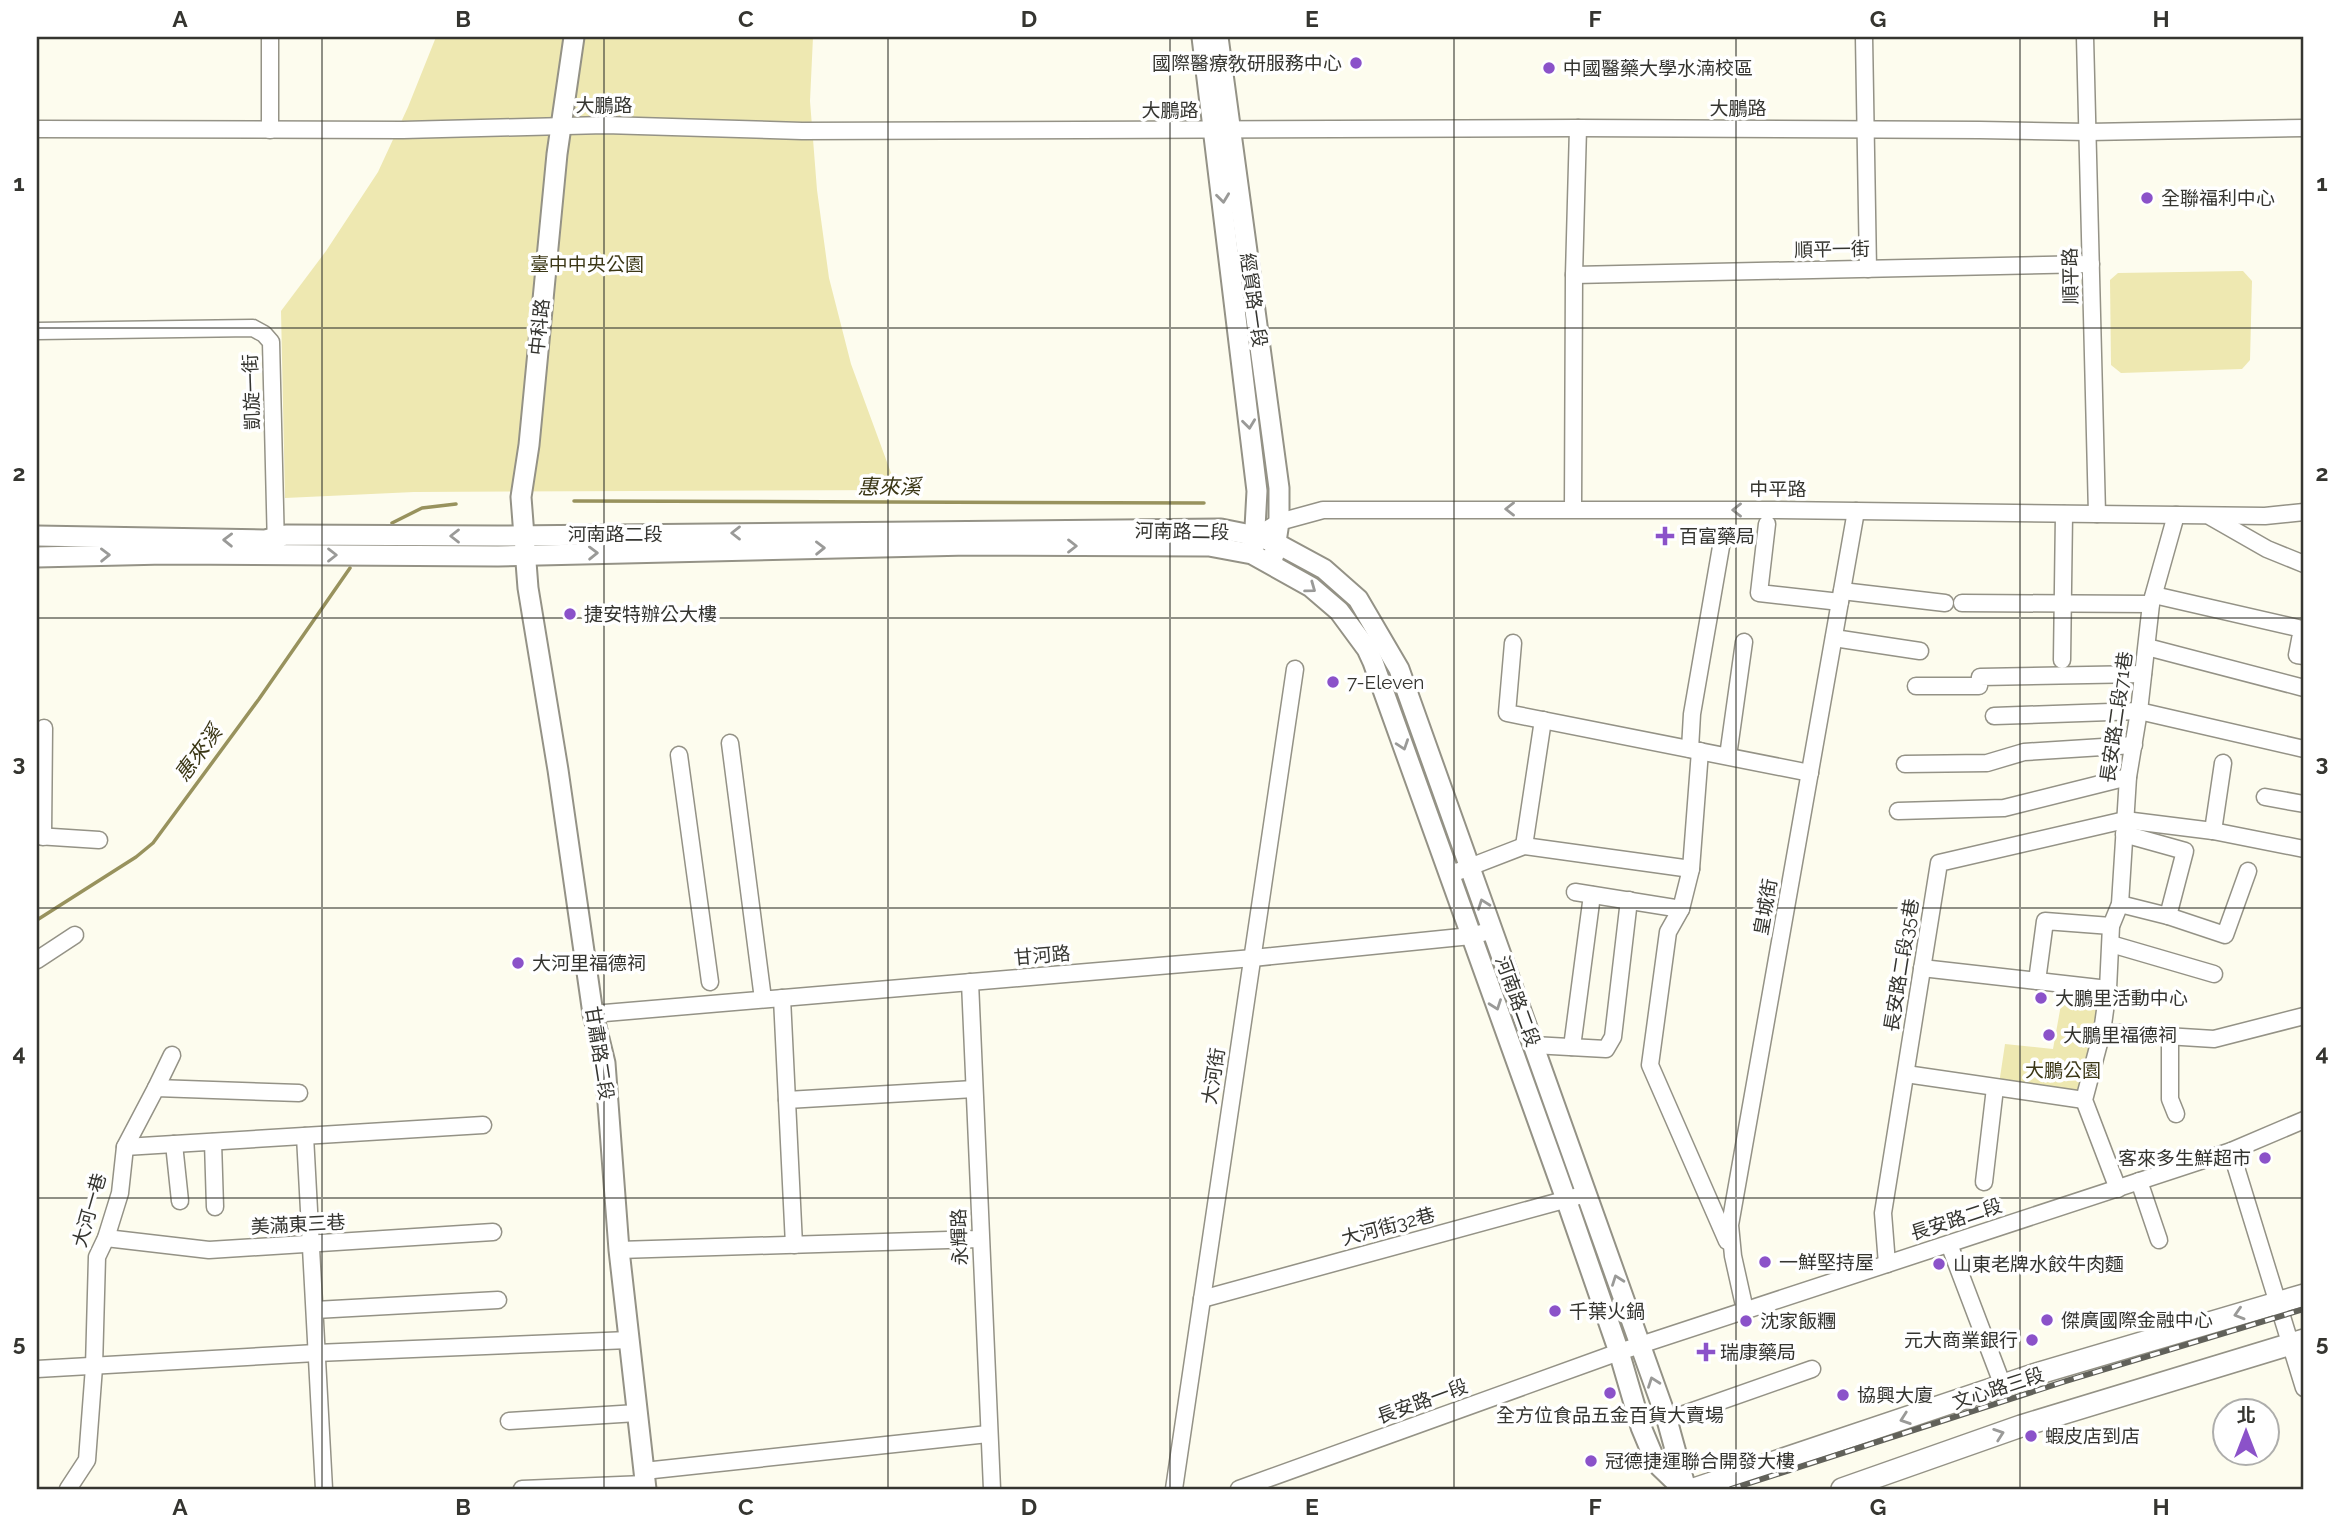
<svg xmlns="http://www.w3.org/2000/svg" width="2341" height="1526" viewBox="0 0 2341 1526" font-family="Raleway,'Noto Sans TC',sans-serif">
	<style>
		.green { fill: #eee8b1 }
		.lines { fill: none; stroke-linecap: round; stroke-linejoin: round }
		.stream { stroke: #98925d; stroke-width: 3.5 }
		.minor-casing { stroke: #949286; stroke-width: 19 }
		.tertiary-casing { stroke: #949286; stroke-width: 23 }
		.secondary-casing { stroke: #949286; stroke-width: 24 }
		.minor { stroke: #fff; stroke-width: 16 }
		.tertiary { stroke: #fff; stroke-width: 19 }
		.secondary { stroke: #fff; stroke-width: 21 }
		.rail-casing { stroke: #61615a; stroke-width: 6 }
		.rail { stroke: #fff; stroke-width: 3.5; stroke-dasharray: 10; stroke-linecap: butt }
		.oneway { stroke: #9a9a98 }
		.grid { fill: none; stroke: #353530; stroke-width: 2; stroke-opacity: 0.55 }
		.poi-dot { fill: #8b52c9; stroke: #fff; stroke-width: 2.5 }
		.labels { text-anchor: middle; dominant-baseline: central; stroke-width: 7; stroke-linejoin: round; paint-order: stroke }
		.poi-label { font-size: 19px; fill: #353530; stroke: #fff; text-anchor: start }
		.street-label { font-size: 19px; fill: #353530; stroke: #fff }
		.park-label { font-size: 19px; fill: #3c3817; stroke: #fff }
		.water-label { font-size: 21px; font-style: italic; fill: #3a3615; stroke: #fff }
		.neatline { fill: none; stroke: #353530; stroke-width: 2.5 }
		.grid-label { font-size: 23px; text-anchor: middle; font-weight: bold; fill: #353530 }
	</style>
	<rect width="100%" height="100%" fill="#fdfcee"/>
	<g class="green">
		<polygon points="436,37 813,37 810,101 817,190 829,278 851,364 891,473 901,490 414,492 285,498 281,311 326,251 378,172 408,107"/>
		<polygon points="2243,271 2252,281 2250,360 2242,369 2121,373 2111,365 2110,280 2118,273"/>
		<polygon points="2064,988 2104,993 2082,1095 1999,1084 2005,1044 2053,1049"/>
	</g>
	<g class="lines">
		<g class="stream">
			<polyline points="574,501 1204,503"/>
			<polyline points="392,523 422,508 456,504"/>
			<polyline points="37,920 136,857 153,843 259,699 350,568"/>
		</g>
		<defs>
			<g id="minor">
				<polyline points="270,37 270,130"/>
				<polyline points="1864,37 1868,269"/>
				<polyline points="2085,37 2097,514"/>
				<polyline points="37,129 403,130 605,125 802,131 1578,128 1980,130 2088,132 2304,128"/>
				<polyline points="1574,275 2091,264"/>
				<polyline points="37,331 253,328 264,334 271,342 276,548"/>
				<polyline points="1573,509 1574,275 1578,128"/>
				<polyline points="2211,517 2267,549 2304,564"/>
				<polyline points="1767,524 1759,593 1840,602"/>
				<polyline points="1256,536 1279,522 1323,510 1775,510 2265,516 2304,512"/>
				<polyline points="1842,591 1945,603"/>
				<polyline points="2154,595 2302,629 2297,655 2304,656"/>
				<polyline points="1962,603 2151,604"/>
				<polyline points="1834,638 1920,651"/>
				<polyline points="1513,643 1507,713 1810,773"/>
				<polyline points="2147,647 2304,688"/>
				<polyline points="2062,660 2064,514"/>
				<polyline points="1916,686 1979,686 1980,677 2143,674"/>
				<polyline points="1994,716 2139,711 2304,749"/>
				<polyline points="730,743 763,999"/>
				<polyline points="1690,749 1692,714 1722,541"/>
				<polyline points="1700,751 1691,869 1681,909 1668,932 1650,1065 1727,1241"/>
				<polyline points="679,755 710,982"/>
				<polyline points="1728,756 1744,642"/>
				<polyline points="1905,764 1987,763 2024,752 2134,745"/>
				<polyline points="2265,797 2304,804"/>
				<polyline points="1898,811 2004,808 2128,777"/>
				<polyline points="2213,831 2223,763"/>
				<polyline points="37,836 99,840"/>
				<polyline points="43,837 44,728"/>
				<polyline points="1524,846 1543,720"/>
				<polyline points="1449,875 1524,846 1691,869"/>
				<polyline points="1575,892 1681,909"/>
				<polyline points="2120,904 2168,916 2185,851 2124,834"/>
				<polyline points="2168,916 2225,935 2248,871"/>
				<polyline points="2111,944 2214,974"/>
				<polyline points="37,960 75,935"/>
				<polyline points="1922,968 2108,989"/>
				<polyline points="2037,981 2045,921 2111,926"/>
				<polyline points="970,982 992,1489"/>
				<polyline points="782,998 794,1245"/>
				<polyline points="593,1014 1253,958 1471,936 1493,930"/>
				<polyline points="2102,1032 2214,1039 2304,1016"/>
				<polyline points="2170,1036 2170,1099 2176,1114"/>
				<polyline points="1533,1045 1606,1049 1613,1037 1629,900"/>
				<polyline points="1572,1047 1592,895"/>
				<polyline points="1906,1074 2084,1100"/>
				<polyline points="156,1088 172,1055"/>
				<polyline points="787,1100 974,1089"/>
				<polyline points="305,1136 324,1489"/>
				<polyline points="213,1142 215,1207"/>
				<polyline points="174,1144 180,1201"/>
				<polyline points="125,1147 483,1125"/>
				<polyline points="2231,1151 2304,1388"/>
				<polyline points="2139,1181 2159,1240"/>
				<polyline points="1984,1182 1995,1088"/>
				<polyline points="2118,1189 2084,1100 2102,1032 2108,989 2111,926 2120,904 2128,777 2139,711 2151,604 2176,515"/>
				<polyline points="106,1238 209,1250 493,1232"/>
				<polyline points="1949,1244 2003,1386"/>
				<polyline points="619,1250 980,1239"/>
				<polyline points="1887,1264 1883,1213 1939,863 2125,820 2213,831 2304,849"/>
				<polyline points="1202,1299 1586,1194"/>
				<polyline points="315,1310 498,1300"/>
				<polyline points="1745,1310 1733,1256 1730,1225 1856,511"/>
				<polyline points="37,1369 316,1353 629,1340"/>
				<polyline points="1667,1420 1812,1369"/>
				<polyline points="509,1421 637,1413"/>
				<polyline points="644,1471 988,1434"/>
				<polyline points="68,1489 87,1460 94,1367 97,1257 106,1238 120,1193 125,1147 156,1088 299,1093"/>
				<polyline points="522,1489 645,1484"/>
				<polyline points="1174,1489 1295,669"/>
				<polyline points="1239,1489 1619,1352 2231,1151 2304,1120"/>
			</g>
			<g id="tertiary">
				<polyline points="574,37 557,154 529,445 521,497 528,588 558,770 593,1014 605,1063 619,1250 646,1489"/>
				<polyline points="1202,37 1257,491 1254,546"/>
				<polyline points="1218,37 1279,488 1279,522 1274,555"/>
				<polyline points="37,536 265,540 286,535 498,536 1221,529 1256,536 1276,543 1324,569 1358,599 1399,669 1667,1420 1686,1489"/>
				<polyline points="37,557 165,554 498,556 969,545 1209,546 1252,554 1311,587 1339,611 1367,649 1373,662 1566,1199 1619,1352 1641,1427 1656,1463 1683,1489"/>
			</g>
			<g id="secondary">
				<polyline points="1694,1489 2033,1375 2304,1295"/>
				<polyline points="1842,1489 2021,1426 2304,1340"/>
			</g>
		</defs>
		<use href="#minor" class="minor-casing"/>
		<use href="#tertiary" class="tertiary-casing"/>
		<use href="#secondary" class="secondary-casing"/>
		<use href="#minor" class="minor"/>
		<use href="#tertiary" class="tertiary"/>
		<use href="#secondary" class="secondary"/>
		<defs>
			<polyline id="rail" points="1731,1489 2066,1381 2304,1309"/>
		</defs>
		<use href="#rail" class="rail-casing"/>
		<use href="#rail" class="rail"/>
	</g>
	<defs><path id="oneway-chevron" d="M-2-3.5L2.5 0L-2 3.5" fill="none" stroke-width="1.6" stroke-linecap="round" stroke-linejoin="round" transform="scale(1.75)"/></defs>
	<g class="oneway">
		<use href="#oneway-chevron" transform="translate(1223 198) rotate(83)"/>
		<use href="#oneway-chevron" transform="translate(1249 424) rotate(83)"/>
		<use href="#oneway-chevron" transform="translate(1510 509) rotate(180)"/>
		<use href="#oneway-chevron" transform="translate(1737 510) rotate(-180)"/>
		<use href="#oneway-chevron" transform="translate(736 533) rotate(180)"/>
		<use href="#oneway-chevron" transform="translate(455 536) rotate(-180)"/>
		<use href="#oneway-chevron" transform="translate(228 540) rotate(-179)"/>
		<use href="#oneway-chevron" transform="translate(1072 546)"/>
		<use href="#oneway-chevron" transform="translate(820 548) rotate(-1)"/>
		<use href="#oneway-chevron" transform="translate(593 553) rotate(-1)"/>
		<use href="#oneway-chevron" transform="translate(105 555) rotate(-1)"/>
		<use href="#oneway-chevron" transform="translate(332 555)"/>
		<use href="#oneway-chevron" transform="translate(1311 588) rotate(36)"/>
		<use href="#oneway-chevron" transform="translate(1403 745) rotate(71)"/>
		<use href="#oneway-chevron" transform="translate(1483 904) rotate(-110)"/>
		<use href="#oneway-chevron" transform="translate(1496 1005) rotate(70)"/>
		<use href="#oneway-chevron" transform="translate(1617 1280) rotate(-110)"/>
		<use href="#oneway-chevron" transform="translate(2239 1314) rotate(163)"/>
		<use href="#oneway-chevron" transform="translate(1653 1382) rotate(-110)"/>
		<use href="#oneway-chevron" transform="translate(1905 1419) rotate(161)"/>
		<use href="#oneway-chevron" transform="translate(1999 1434) rotate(-19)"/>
	</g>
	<path class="grid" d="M322 37V1489M604 37V1489M888 37V1489M1170 37V1489M1454 37V1489M1736 37V1489M2020 37V1489M37 328H2304M37 618H2304M37 908H2304M37 1198H2304"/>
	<g class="poi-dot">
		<circle cx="1356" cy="63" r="7"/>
		<circle cx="1549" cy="68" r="7"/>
		<circle cx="2147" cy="198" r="7"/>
		<path d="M1661.5 525.5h7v7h7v7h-7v7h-7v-7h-7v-7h7z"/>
		<circle cx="570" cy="614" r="7"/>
		<circle cx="1333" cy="682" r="7"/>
		<circle cx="518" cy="963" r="7"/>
		<circle cx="2041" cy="998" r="7"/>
		<circle cx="2049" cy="1035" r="7"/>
		<circle cx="2265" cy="1158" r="7"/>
		<circle cx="1765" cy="1262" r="7"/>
		<circle cx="1939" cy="1264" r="7"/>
		<circle cx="1555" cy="1311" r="7"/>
		<circle cx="2047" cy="1320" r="7"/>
		<circle cx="1746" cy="1321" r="7"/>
		<circle cx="2032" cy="1340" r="7"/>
		<path d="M1702.5 1341.5h7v7h7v7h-7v7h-7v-7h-7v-7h7z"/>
		<circle cx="1610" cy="1393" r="7"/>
		<circle cx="1843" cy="1395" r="7"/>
		<circle cx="2031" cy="1436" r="7"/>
		<circle cx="1591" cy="1461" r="7"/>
	</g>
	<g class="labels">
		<g class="poi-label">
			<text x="1342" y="63" text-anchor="end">國際醫療敎研服務中心</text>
			<text x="1563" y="68">中國醫藥大學水湳校區</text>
			<text x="2161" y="198">全聯福利中心</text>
			<text x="1679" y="536">百富藥局</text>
			<text x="584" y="614">捷安特辦公大樓</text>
			<text x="1347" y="682">7-Eleven</text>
			<text x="532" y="963">大河里福德祠</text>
			<text x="2055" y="998">大鵬里活動中心</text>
			<text x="2063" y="1035">大鵬里福德祠</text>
			<text x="2251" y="1158" text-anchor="end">客來多生鮮超市</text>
			<text x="1779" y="1262">一鮮堅持屋</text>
			<text x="1953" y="1264">山東老牌水餃牛肉麵</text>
			<text x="1569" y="1311">千葉火鍋</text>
			<text x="2061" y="1320">傑廣國際金融中心</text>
			<text x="1760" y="1321">沈家飯糰</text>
			<text x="2018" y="1340" text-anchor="end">元大商業銀行</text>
			<text x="1720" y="1352">瑞康藥局</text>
			<text x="1857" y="1395">協興大廈</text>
			<text x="1610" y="1415" text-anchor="middle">全方位食品五金百貨大賣場</text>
			<text x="2045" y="1436">蝦皮店到店</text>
			<text x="1605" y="1461">冠德捷運聯合開發大樓</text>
		</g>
		<g class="street-label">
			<text x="604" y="105">大鵬路</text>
			<text x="1738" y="108">大鵬路</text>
			<text x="1170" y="110">大鵬路</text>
			<text transform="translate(1832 249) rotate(-1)">順平一街</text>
			<text transform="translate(2070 276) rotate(-91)">順平路</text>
			<text transform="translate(1254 300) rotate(82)">經貿路一段</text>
			<text transform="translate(539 327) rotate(-84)">中科路</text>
			<text transform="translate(251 392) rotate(-92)">凱旋一街</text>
			<text x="1778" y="489">中平路</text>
			<text transform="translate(1182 531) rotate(1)">河南路二段</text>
			<text x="615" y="534">河南路二段</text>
			<text transform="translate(2116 717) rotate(-82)">長安路二段71巷</text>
			<text transform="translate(1765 907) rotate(-80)">皇城街</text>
			<text transform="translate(1042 955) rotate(-5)">甘河路</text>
			<text transform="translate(1901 965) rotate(-81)">長安路二段35巷</text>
			<text transform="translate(1518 1001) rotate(70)">河南路二段</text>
			<text transform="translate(600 1053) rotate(81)">甘肅路二段</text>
			<text transform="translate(1213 1076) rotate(-81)">大河街</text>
			<text transform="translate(89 1210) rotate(-74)">大河一巷</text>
			<text transform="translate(1956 1219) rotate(-18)">長安路二段</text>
			<text transform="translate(298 1224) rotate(-3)">美滿東三巷</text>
			<text transform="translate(1388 1226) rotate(-15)">大河街32巷</text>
			<text transform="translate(959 1237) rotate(-92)">永輝路</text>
			<text transform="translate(1998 1388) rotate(-18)">文心路三段</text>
			<text transform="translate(1422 1401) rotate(-20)">長安路一段</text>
		</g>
		<g class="park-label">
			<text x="587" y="264">臺中中央公園</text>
			<text x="2063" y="1070">大鵬公園</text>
		</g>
		<g class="water-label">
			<text x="889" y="486">惠來溪</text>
			<text transform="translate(198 753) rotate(-54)">惠來溪</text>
		</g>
	</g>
	<rect width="2341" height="1526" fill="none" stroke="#ffffff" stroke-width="77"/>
	<g transform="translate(2246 1432)"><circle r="33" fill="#ffffff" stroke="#aeaeac" stroke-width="2"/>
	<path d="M0-5L12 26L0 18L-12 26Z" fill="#8b52c9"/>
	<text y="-10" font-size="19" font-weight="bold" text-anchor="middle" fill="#353530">北</text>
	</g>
	<rect x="38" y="38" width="2264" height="1450" class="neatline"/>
	<g class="grid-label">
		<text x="180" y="27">A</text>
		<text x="463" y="27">B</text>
		<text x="746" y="27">C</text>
		<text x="1029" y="27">D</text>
		<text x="1312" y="27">E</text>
		<text x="1595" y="27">F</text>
		<text x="1878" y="27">G</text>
		<text x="2161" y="27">H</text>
		<text x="19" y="191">1</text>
		<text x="2322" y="191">1</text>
		<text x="19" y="481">2</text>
		<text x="2322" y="481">2</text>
		<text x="19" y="771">3</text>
		<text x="2322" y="771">3</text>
		<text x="19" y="1061">4</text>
		<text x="2322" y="1061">4</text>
		<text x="19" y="1351">5</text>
		<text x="2322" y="1351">5</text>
		<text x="180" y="1515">A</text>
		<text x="463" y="1515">B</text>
		<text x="746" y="1515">C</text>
		<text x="1029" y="1515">D</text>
		<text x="1312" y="1515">E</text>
		<text x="1595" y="1515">F</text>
		<text x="1878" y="1515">G</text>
		<text x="2161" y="1515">H</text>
	</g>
</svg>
